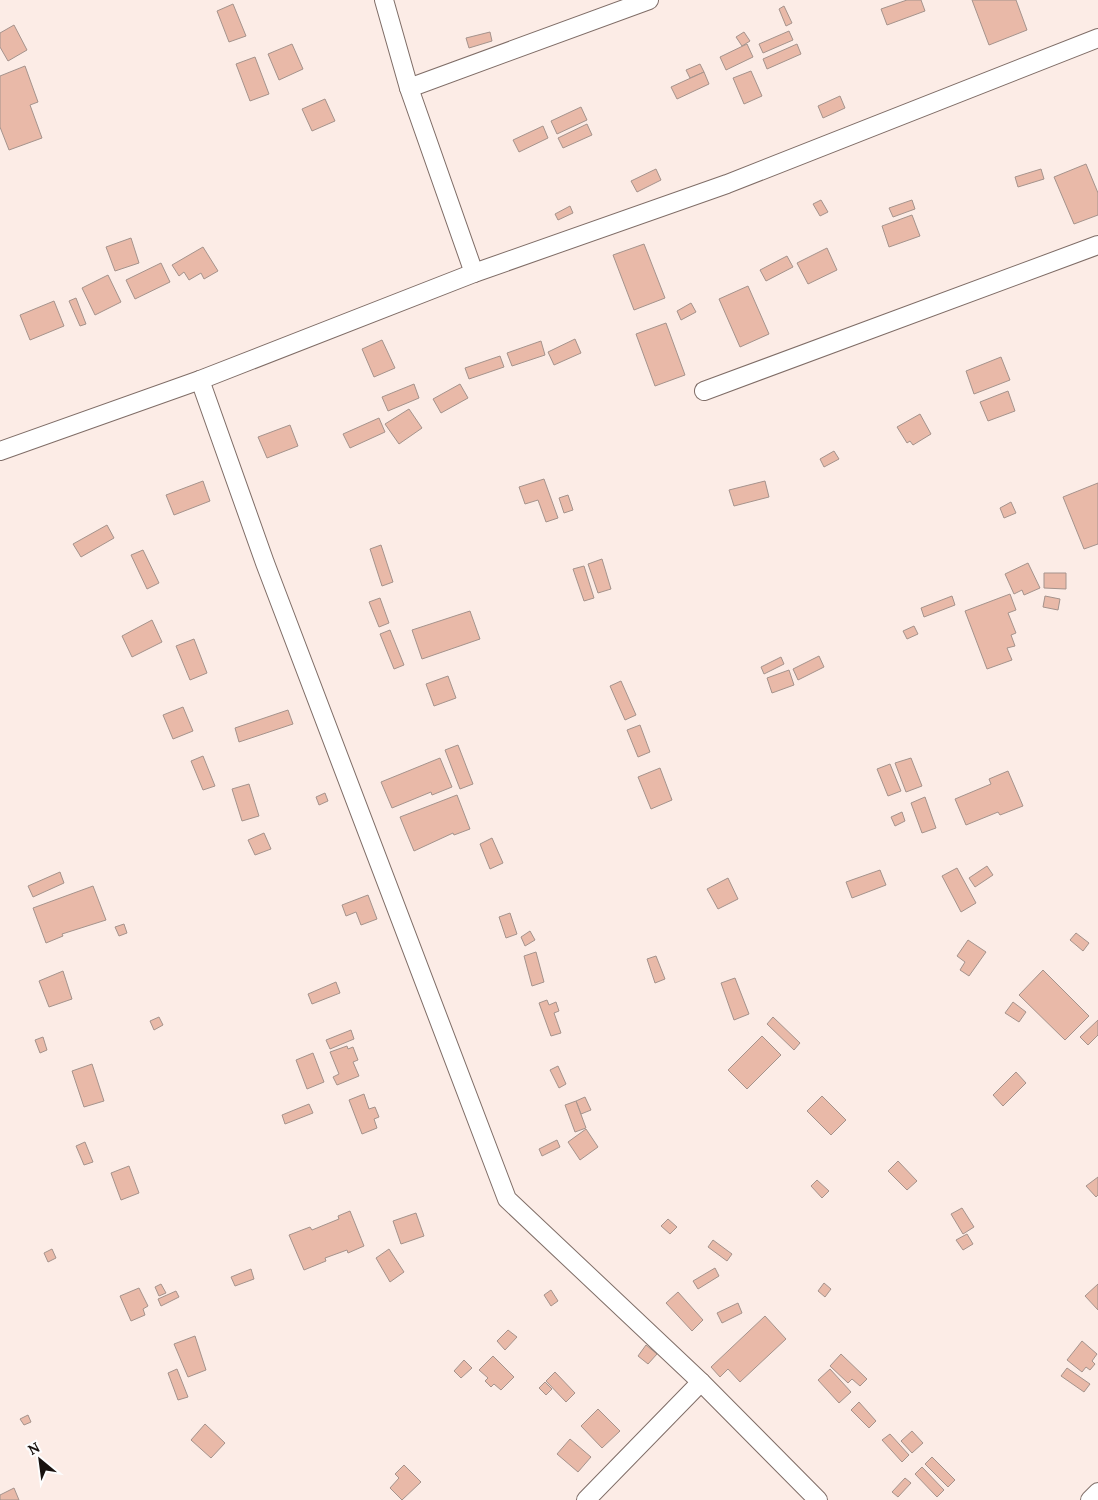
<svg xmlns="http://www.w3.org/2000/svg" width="1098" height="1500" viewBox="0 0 1098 1500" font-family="Lora,serif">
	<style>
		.building { fill: #e9b9a8; stroke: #a5938c }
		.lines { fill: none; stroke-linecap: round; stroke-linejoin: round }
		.minor-casing { stroke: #7f6d67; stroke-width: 20 }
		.minor { stroke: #fff; stroke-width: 18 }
	</style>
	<rect width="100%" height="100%" fill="#fcece6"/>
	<g class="building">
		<polygon points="907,0 921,0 925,11 887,25 881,9"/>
		<polygon points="972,0 1016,0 1027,30 989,45"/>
		<polygon points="233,4 246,36 229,42 217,11"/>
		<polygon points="784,6 792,23 786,26 779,9"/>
		<polygon points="14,25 27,50 8,61 0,47 0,33"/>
		<polygon points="789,31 793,40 763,53 759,44"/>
		<polygon points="490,32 492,41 469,48 466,38"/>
		<polygon points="744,32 750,41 742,46 736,37"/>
		<polygon points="292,44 303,69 279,80 268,54"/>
		<polygon points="747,44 753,57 726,70 720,57"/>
		<polygon points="797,44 801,54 767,69 763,59"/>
		<polygon points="255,57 269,94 250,101 236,64"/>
		<polygon points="700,64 704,72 690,78 686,70"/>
		<polygon points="25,66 38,102 30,105 42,138 9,150 0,127 0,76"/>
		<polygon points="751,71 762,96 744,104 733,78"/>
		<polygon points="704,72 709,84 677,99 671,87"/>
		<polygon points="840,96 845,108 823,118 818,106"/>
		<polygon points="325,99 335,121 312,131 302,109"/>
		<polygon points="581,107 587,120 557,134 551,121"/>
		<polygon points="587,124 592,135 563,148 558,138"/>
		<polygon points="543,126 548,138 519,152 513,140"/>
		<polygon points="1086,164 1098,193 1098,215 1074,224 1054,177"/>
		<polygon points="656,169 661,180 637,192 631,181"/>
		<polygon points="1041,169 1044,179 1018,187 1015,177"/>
		<polygon points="821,200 828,212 820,216 813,204"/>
		<polygon points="912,200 915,209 893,217 889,208"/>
		<polygon points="570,206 573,213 558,220 555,214"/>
		<polygon points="912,215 920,236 889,247 882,226"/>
		<polygon points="131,238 139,263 115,271 106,247"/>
		<polygon points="644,244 665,298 634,310 613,255"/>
		<polygon points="203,247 218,271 204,279 201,273 189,280 184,272 179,276 172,265"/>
		<polygon points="827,248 837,270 808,284 797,263"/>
		<polygon points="787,256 793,267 766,281 760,270"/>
		<polygon points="161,263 170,282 135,299 126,280"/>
		<polygon points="108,275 121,302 95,315 82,288"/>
		<polygon points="748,286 769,334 740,347 719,299"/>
		<polygon points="76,298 86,324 80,326 69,301"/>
		<polygon points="54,301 64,326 30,340 20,315"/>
		<polygon points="691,303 696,312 681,320 677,311"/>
		<polygon points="666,323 685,375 655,386 636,334"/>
		<polygon points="575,339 581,353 554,365 548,352"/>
		<polygon points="382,340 395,368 374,377 362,349"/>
		<polygon points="541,341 545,355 512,366 507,353"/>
		<polygon points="500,356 504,367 469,379 465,368"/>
		<polygon points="1001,357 1010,380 974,394 966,371"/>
		<polygon points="414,384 419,398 388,411 382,397"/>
		<polygon points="460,384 468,398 441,413 433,399"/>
		<polygon points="1008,391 1015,411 988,421 980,402"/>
		<polygon points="409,409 422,428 399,444 385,424"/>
		<polygon points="920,414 931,434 913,445 910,441 907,443 897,427"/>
		<polygon points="379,418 385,432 350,448 343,434"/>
		<polygon points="290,425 298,446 267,458 258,437"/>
		<polygon points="834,451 839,459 824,467 820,459"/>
		<polygon points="544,479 558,518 546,522 538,500 525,504 519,487"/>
		<polygon points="203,481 210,501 174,515 166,495"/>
		<polygon points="765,481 769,497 734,506 729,490"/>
		<polygon points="1098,483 1098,544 1084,549 1063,497"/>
		<polygon points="568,495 573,510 564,513 559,498"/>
		<polygon points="1011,502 1016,513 1004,518 1000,508"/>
		<polygon points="107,525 114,538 81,557 73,544"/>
		<polygon points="381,545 393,582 382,586 370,549"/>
		<polygon points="143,550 159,583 147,589 131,555"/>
		<polygon points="602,559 611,589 598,593 588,564"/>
		<polygon points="1028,563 1040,588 1024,595 1022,590 1014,594 1005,574"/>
		<polygon points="584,566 594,598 584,601 573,569"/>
		<polygon points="1044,573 1066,573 1066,589 1044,588"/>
		<polygon points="1010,594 1016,610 1008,613 1016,633 1011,635 1015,646 1007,648 1012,660 987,669 965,611"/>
		<polygon points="952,596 955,605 924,617 921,608"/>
		<polygon points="1045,596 1060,599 1058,610 1043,607"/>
		<polygon points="380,598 389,623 379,627 369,602"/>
		<polygon points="470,611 480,639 422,659 412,630"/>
		<polygon points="152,620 162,642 132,657 122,636"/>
		<polygon points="914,626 918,634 907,639 903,631"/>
		<polygon points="390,630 404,665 394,669 380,634"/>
		<polygon points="194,639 207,673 190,680 176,646"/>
		<polygon points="819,656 824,667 798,680 793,669"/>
		<polygon points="781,657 784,664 764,674 761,667"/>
		<polygon points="789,670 794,685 772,693 767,678"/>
		<polygon points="448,676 456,698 434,706 426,684"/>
		<polygon points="621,681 636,715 625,720 610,686"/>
		<polygon points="183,707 193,731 173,739 163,715"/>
		<polygon points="288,710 293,724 239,742 235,728"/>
		<polygon points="640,725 650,752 638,757 627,730"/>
		<polygon points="458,745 473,784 460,789 445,750"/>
		<polygon points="203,756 215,786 203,790 191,761"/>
		<polygon points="440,758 452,787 432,795 431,792 392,808 381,782"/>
		<polygon points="911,758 922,786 906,792 895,763"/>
		<polygon points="890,764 901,791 888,796 877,769"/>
		<polygon points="660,768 672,800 651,809 638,777"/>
		<polygon points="1008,771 1023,806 1000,815 998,812 966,825 955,799 991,784 989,779"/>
		<polygon points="249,784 259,816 242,821 232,789"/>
		<polygon points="325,793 328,801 319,805 316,797"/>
		<polygon points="457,795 470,829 454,835 453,833 414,851 400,817"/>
		<polygon points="925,797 936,828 922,833 911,803"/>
		<polygon points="902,812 905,821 895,826 891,817"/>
		<polygon points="264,833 271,849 255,855 248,840"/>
		<polygon points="492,838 503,863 490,869 480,844"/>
		<polygon points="987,866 993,875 975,887 969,878"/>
		<polygon points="957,868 976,903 961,912 942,876"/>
		<polygon points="880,870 886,885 852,898 846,882"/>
		<polygon points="60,872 64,883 33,897 28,886"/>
		<polygon points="728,878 738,899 718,909 707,889"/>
		<polygon points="93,886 106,920 62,934 63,936 46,943 33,908"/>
		<polygon points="368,895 377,919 361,925 356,912 346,916 342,905"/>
		<polygon points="510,913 517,934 506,938 499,917"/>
		<polygon points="124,924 127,933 119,936 115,927"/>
		<polygon points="530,931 535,940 525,946 521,937"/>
		<polygon points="1076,933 1089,943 1083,951 1070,940"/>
		<polygon points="968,940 986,952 969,976 960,970 965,962 957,956"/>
		<polygon points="536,952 544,982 532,986 524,956"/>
		<polygon points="656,956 665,979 655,983 647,959"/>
		<polygon points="1043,970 1089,1016 1065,1040 1019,995"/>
		<polygon points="63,971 72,999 49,1007 39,981"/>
		<polygon points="735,978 749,1014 734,1020 721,983"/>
		<polygon points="336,982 340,993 312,1004 308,994"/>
		<polygon points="547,1000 549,1005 556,1002 559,1011 554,1013 561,1033 551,1036 539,1003"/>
		<polygon points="1013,1002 1026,1012 1019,1022 1005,1013"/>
		<polygon points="159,1017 163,1025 154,1030 150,1021"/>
		<polygon points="773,1017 800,1043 794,1050 767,1024"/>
		<polygon points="1098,1020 1098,1035 1088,1045 1080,1037"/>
		<polygon points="351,1030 354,1039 330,1049 326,1040"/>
		<polygon points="762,1036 781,1055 747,1089 728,1070"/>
		<polygon points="43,1037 47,1050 40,1053 35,1040"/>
		<polygon points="347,1046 348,1049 353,1047 358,1060 353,1062 359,1076 337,1085 333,1077 339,1074 330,1052"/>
		<polygon points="313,1053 324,1082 307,1089 296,1060"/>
		<polygon points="92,1064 104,1101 84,1107 72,1071"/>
		<polygon points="558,1066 566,1084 559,1088 550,1070"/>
		<polygon points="1016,1072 1026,1083 1003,1106 993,1095"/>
		<polygon points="364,1094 369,1109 375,1107 379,1117 374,1119 377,1128 362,1134 349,1100"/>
		<polygon points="822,1096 846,1120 831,1135 807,1111"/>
		<polygon points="585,1097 591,1110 581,1114 576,1101"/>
		<polygon points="576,1101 586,1128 575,1132 565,1105"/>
		<polygon points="309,1104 313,1113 285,1124 282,1115"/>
		<polygon points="586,1129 598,1147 580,1160 568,1142"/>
		<polygon points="557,1140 560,1147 542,1156 539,1149"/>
		<polygon points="85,1142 93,1162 84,1165 76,1146"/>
		<polygon points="898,1161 917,1181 907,1190 888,1171"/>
		<polygon points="129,1166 139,1193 121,1200 111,1173"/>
		<polygon points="1098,1177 1098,1195 1096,1197 1086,1186"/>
		<polygon points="817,1180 829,1191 822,1198 811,1186"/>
		<polygon points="962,1208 974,1227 963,1234 951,1214"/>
		<polygon points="350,1211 364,1246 348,1253 347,1250 325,1258 326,1261 304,1270 289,1235 310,1227 312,1230 339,1219 338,1216"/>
		<polygon points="416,1213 424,1236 401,1244 393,1221"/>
		<polygon points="668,1219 677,1227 670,1234 661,1226"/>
		<polygon points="967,1234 973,1244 963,1250 956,1240"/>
		<polygon points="713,1240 732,1254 727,1261 708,1247"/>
		<polygon points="52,1249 56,1258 48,1262 44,1253"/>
		<polygon points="389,1249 404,1272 390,1282 376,1258"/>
		<polygon points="715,1268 719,1276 698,1289 693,1281"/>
		<polygon points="251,1269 254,1279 235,1286 231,1277"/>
		<polygon points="824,1283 831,1289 825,1297 818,1291"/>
		<polygon points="161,1284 166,1293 159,1296 155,1287"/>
		<polygon points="1098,1284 1098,1310 1085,1296"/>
		<polygon points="139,1288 148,1306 143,1309 145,1315 131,1321 120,1296"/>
		<polygon points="551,1290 558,1301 551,1306 544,1295"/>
		<polygon points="176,1291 179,1297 161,1306 158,1299"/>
		<polygon points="678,1292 703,1320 692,1331 666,1303"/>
		<polygon points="738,1303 742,1313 722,1323 717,1313"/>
		<polygon points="765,1316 786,1339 740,1382 728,1369 720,1377 711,1367"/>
		<polygon points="508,1330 517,1337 505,1350 497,1341"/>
		<polygon points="195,1336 206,1370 188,1377 174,1344"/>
		<polygon points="1082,1341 1097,1354 1092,1361 1095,1364 1090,1370 1086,1367 1082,1372 1067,1360"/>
		<polygon points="646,1345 657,1354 648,1364 638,1356"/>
		<polygon points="841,1354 867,1379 860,1386 852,1379 848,1383 830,1366"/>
		<polygon points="493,1356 514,1377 501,1390 494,1384 491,1387 485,1381 488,1378 479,1370"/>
		<polygon points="464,1360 472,1368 461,1378 454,1371"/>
		<polygon points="1067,1368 1090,1384 1084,1392 1061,1376"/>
		<polygon points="177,1369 188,1397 178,1400 168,1373"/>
		<polygon points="830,1369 851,1392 839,1403 818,1380"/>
		<polygon points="555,1372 575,1393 566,1402 546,1381"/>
		<polygon points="545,1382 552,1389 546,1395 539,1388"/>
		<polygon points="859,1402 876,1421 869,1428 851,1410"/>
		<polygon points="598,1409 620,1431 602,1448 581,1426"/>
		<polygon points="28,1415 31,1422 24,1425 20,1419"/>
		<polygon points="205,1424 225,1443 211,1458 191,1440"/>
		<polygon points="912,1431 923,1443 912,1453 901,1441"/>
		<polygon points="890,1434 909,1455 902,1462 882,1440"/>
		<polygon points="570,1439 591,1457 578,1472 557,1454"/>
		<polygon points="932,1457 955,1480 948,1487 925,1464"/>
		<polygon points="404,1465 421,1482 402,1500 390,1488 399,1478 395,1474"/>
		<polygon points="922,1467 944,1490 937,1497 915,1474"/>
		<polygon points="905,1478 911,1483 898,1497 892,1492"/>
		<polygon points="14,1488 19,1500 0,1500 0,1495"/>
	</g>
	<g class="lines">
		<defs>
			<g id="minor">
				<polyline points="384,0 409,88 474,273"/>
				<polyline points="409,88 649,0"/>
				<polyline points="200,380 265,563 507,1199 701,1382 818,1500"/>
				<polyline points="704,391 1098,245"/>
				<polyline points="0,451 200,380 474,273 727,184 1098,38"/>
				<polyline points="586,1500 701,1382"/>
				<polyline points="1090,1500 1098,1492"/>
			</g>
		</defs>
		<use href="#minor" class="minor-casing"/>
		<use href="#minor" class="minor"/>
	</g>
	<g transform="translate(40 1460) rotate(331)" stroke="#fdfdfd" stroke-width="4" paint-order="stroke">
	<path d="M0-4L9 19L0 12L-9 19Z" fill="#18110e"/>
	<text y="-8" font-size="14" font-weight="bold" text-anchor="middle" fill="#18110e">N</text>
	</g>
</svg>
